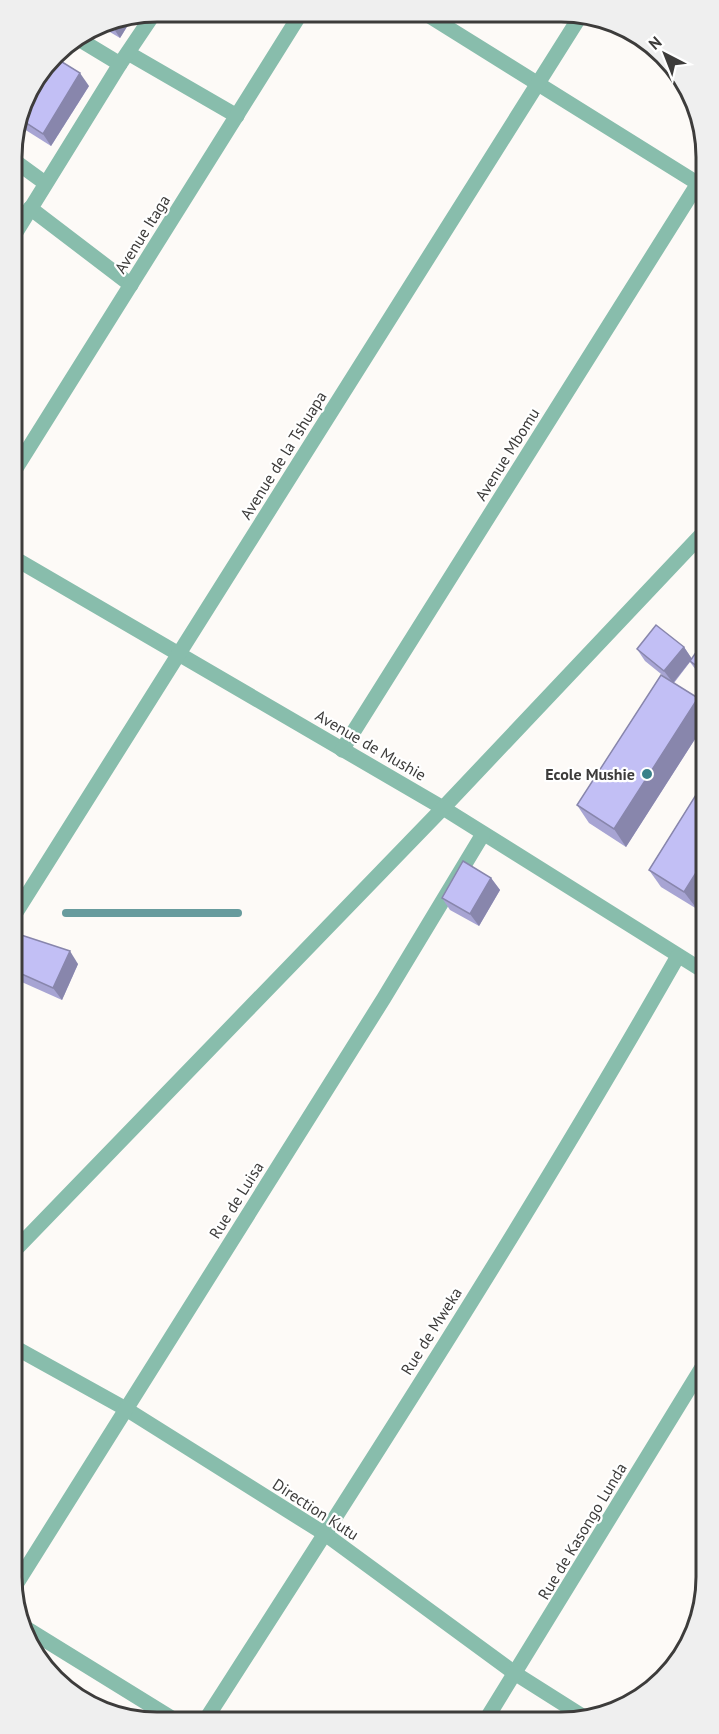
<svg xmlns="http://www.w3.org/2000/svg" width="719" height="1734" viewBox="0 0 719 1734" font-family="'PT Sans',sans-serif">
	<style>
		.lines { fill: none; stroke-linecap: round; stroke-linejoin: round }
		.stream { stroke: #679b9d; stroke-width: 8 }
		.minor { stroke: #88bdac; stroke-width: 15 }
		.wall { fill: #a7a4d3 }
		.shaded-wall { fill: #8886ac }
		.building { fill: #c2bff5; stroke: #8886ac; stroke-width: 1.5 }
		.poi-dot { fill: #398189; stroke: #fff; stroke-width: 2 }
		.labels { text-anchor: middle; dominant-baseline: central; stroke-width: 4.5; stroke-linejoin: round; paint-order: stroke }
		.street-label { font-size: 16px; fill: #3d3c3b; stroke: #fff }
		.poi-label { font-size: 16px; font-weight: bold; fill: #3d3c3b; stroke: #fff; text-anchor: end }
		.rim { fill: none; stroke: #3d3c3b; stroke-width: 3 }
	</style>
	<rect width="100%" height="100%" fill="#fdfaf7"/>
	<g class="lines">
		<polyline class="stream" points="66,913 238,913"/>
		<g class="minor">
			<polyline points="426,14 702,186"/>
			<polyline points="77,38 120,64"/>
			<polyline points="128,53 237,116"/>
			<polyline points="12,159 45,183"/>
			<polyline points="30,208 131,285"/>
			<polyline points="13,237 120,64 155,12"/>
			<polyline points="13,473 301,13"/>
			<polyline points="14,558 443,808 705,972"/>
			<polyline points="342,750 702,177"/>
			<polyline points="15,914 581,15"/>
			<polyline points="16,1249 443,808 703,533"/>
			<polyline points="16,1348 126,1409 325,1534 516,1674 584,1717"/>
			<polyline points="17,1583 384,998 483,834"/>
			<polyline points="24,1627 173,1719"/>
			<polyline points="487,1718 706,1361"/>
			<path d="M206 1719C368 1467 530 1216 678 956"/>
		</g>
	</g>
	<g class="wall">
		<polygon points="133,17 120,38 98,25 102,23"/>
		<polygon points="89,86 51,146 24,129 19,122 25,101"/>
		<polygon points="704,641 704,677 699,674 690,662 674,683 704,707 704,725 626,847 589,823 577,805 666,678 645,661 637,649 684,647 692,659"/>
		<polygon points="704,782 697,909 661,887 649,870"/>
		<polygon points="491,878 500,890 479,926 450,910 442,898"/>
		<polygon points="15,933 78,964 62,1000 15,979"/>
	</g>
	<g class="shaded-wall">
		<polygon points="133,17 120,38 112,26 115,20"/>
		<polygon points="80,73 89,86 51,146 43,134"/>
		<polygon points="12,189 17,195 13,202"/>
		<polygon points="684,647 692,659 673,683 664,671"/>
		<polygon points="698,698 704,707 704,725 626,847 614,829"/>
		<polygon points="704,860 705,897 697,909 684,892"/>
		<polygon points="491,878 500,890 479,926 470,914"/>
		<polygon points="70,951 78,964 62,1000 53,988"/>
		<polygon points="15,1052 19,1058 15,1066"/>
	</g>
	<g class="building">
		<polygon points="115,20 112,26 105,22"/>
		<polygon points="54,57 80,73 43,134 20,119 25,101 43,72"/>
		<polygon points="656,625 684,647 664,671 637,649"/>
		<polygon points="704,641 704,671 690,661"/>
		<polygon points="661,675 698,698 614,829 577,805"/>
		<polygon points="704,782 704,860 684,892 649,870"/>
		<polygon points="463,861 491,878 470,914 442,898"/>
		<polygon points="15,933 70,951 53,988 15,971"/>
	</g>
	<circle class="poi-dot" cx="647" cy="774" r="6"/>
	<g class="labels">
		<g class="street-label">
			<text transform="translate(142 234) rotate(-58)">Avenue Itaga</text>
			<text transform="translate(507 454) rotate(-58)">Avenue Mbomu</text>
			<text transform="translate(283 455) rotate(-58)">Avenue de la Tshuapa</text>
			<text transform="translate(371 745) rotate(30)">Avenue de Mushie</text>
			<text transform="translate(236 1200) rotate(-58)">Rue de Luisa</text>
			<text transform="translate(431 1331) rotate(-58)">Rue de Mweka</text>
			<text transform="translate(316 1509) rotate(33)">Direction Kutu</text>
			<text transform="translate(582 1531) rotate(-59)">Rue de Kasongo Lunda</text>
		</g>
		<g class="poi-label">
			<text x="635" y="774">Ecole Mushie</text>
		</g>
	</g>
	<path d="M0 0H719V1734H0ZM157 22H561A135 135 0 0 1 696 157V1577A135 135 0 0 1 561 1712H157A135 135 0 0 1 22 1577V157A135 135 0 0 1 157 22Z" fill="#efefef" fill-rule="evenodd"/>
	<path class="rim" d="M157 22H561A135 135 0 0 1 696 157V1577A135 135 0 0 1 561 1712H157A135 135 0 0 1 22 1577V157A135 135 0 0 1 157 22Z"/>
	<g transform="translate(665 54) rotate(318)" stroke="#ffffff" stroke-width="4.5" paint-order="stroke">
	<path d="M0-4.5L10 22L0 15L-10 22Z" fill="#3d3c3b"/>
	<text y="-9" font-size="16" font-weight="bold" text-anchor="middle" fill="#3d3c3b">N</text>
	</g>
</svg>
